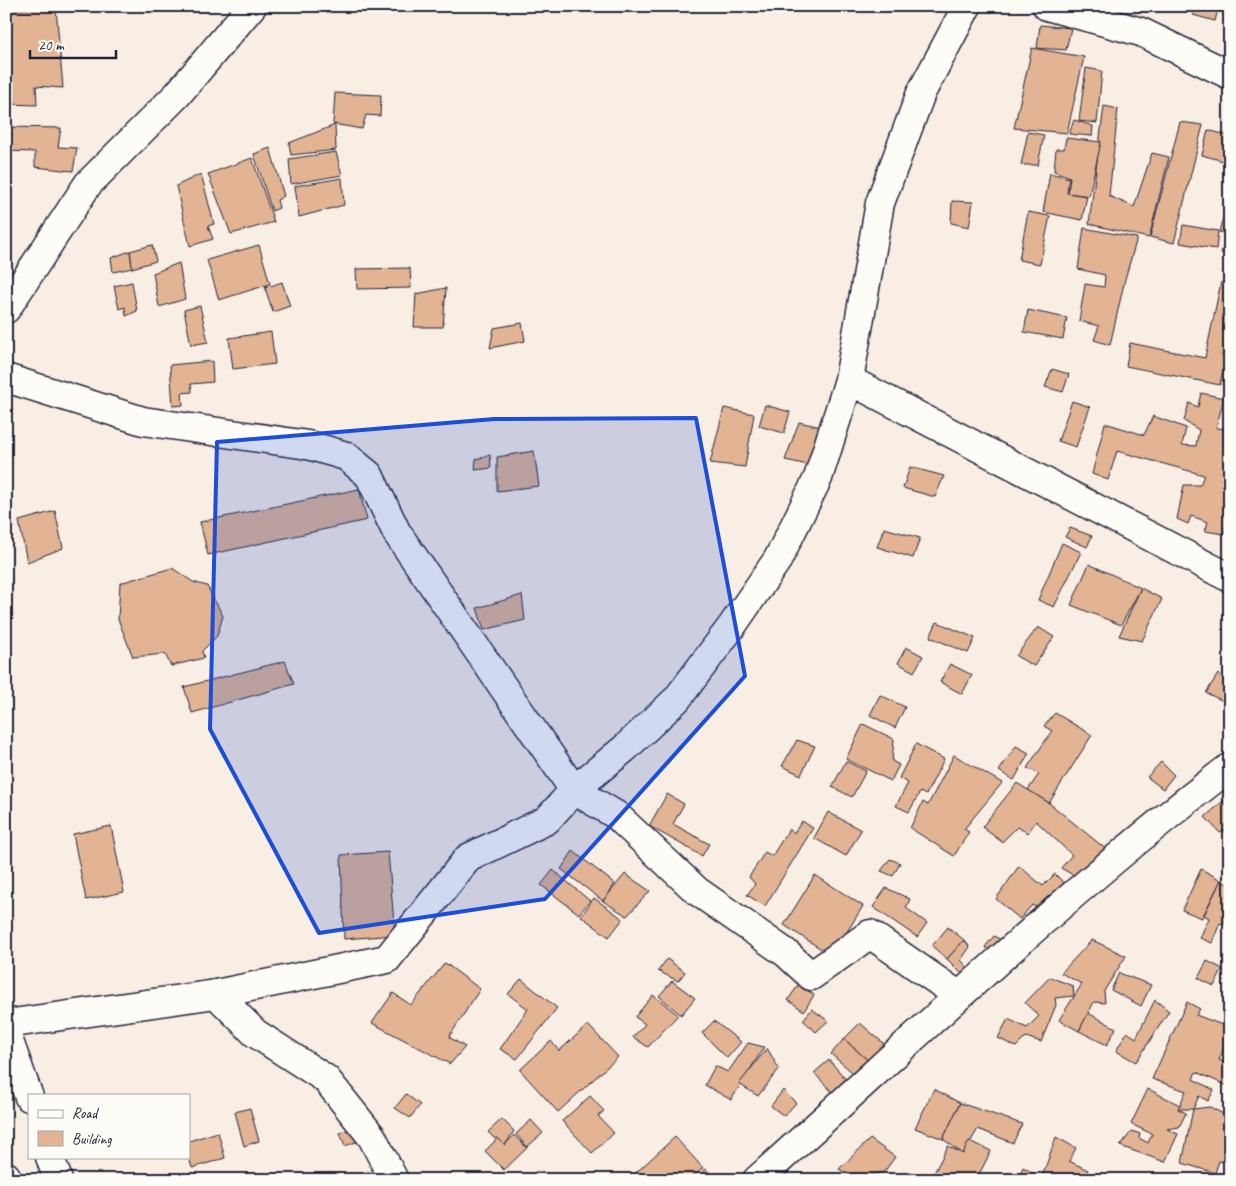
<svg xmlns="http://www.w3.org/2000/svg" width="1236" height="1186" viewBox="0 0 1236 1186" font-family="Caveat,sans-serif">
	<style>
		.building { fill: #e3b493; stroke: #22223b }
		.lines { fill: none; stroke-linecap: round; stroke-linejoin: round }
		.minor-casing { stroke: #22223b; stroke-width: 31 }
		.trunk-casing { stroke: #22223b; stroke-width: 31 }
		.minor { stroke: #fdfcf7; stroke-width: 28 }
		.trunk { stroke: #fdfcf7; stroke-width: 28 }
		.marked { fill: #1d4ed8; fill-opacity: 0.2; stroke: #1d4ed8; stroke-width: 4; stroke-linejoin: round }
	</style>
	<rect width="100%" height="100%" fill="#f8eee3"/>
	<filter id="ink" filterUnits="userSpaceOnUse"><feTurbulence type="fractalNoise" baseFrequency=".02" numOctaves="2"/><feDisplacementMap in="SourceGraphic" scale="10" xChannelSelector="R" yChannelSelector="G"/><feConvolveMatrix kernelMatrix="1 2 1 2 8 2 1 2 1" color-interpolation-filters="sRGB"/></filter>
	<g filter="url(#ink)">
		<g class="building">
			<polygon points="1177,6 1194,6 1192,12"/>
			<polygon points="1195,6 1219,6 1215,21 1193,15"/>
			<polygon points="56,8 63,88 36,86 37,105 6,104 6,10"/>
			<polygon points="1040,25 1071,28 1066,50 1037,48"/>
			<polygon points="1032,48 1084,57 1067,133 1014,128"/>
			<polygon points="1086,68 1102,71 1097,123 1079,121"/>
			<polygon points="335,93 381,95 380,116 366,115 362,129 333,124"/>
			<polygon points="1104,106 1118,109 1109,196 1134,207 1152,153 1169,157 1149,238 1089,224"/>
			<polygon points="1074,120 1093,126 1092,136 1069,134"/>
			<polygon points="1180,122 1203,125 1174,243 1150,237"/>
			<polygon points="335,125 336,150 291,155 289,143"/>
			<polygon points="6,127 61,128 58,147 77,148 73,171 35,167 35,152 6,151"/>
			<polygon points="1208,130 1230,136 1230,163 1202,155"/>
			<polygon points="1028,132 1044,135 1038,165 1021,165"/>
			<polygon points="1066,138 1101,142 1089,196 1068,193 1070,177 1054,171 1056,149 1064,149"/>
			<polygon points="270,148 284,196 277,200 279,208 272,211 254,154"/>
			<polygon points="336,152 342,175 291,184 289,159"/>
			<polygon points="252,158 274,222 231,234 208,174"/>
			<polygon points="1050,173 1069,178 1067,193 1087,196 1082,220 1043,212"/>
			<polygon points="201,174 214,224 208,226 213,239 190,246 176,186"/>
			<polygon points="342,178 344,205 299,217 295,186"/>
			<polygon points="952,201 973,202 969,227 951,223"/>
			<polygon points="1225,211 1230,211 1230,255 1221,253 1227,234 1219,232"/>
			<polygon points="1028,212 1050,216 1040,264 1019,260"/>
			<polygon points="1183,225 1218,231 1216,249 1180,243"/>
			<polygon points="1084,228 1137,238 1125,279 1110,345 1094,340 1099,326 1079,321 1085,284 1104,287 1105,275 1078,269"/>
			<polygon points="152,245 156,261 132,268 130,251"/>
			<polygon points="259,245 270,284 219,300 207,260"/>
			<polygon points="130,251 132,268 113,272 111,258"/>
			<polygon points="179,263 185,299 159,307 153,273"/>
			<polygon points="410,268 411,288 357,289 356,269"/>
			<polygon points="132,282 137,311 126,316 125,307 119,309 114,286"/>
			<polygon points="282,282 290,306 273,312 265,288"/>
			<polygon points="1221,282 1230,287 1230,318 1222,356 1230,358 1230,375 1222,374 1220,385 1126,366 1130,343 1205,358"/>
			<polygon points="446,288 443,327 414,327 416,294"/>
			<polygon points="200,306 208,342 191,345 184,310"/>
			<polygon points="1028,310 1067,318 1063,339 1024,332"/>
			<polygon points="522,323 525,341 490,348 494,328"/>
			<polygon points="271,332 275,364 233,369 229,338"/>
			<polygon points="212,361 213,382 191,384 192,392 182,393 183,405 173,406 170,365"/>
			<polygon points="1052,369 1069,374 1063,392 1045,387"/>
			<polygon points="1201,393 1224,398 1216,428 1230,429 1230,510 1224,534 1205,531 1208,522 1191,516 1188,524 1177,519 1184,485 1200,485 1204,475 1117,451 1108,480 1092,474 1105,423 1144,435 1153,416 1186,428 1182,445 1196,446 1199,430 1184,421 1189,403 1198,407"/>
			<polygon points="1072,401 1090,407 1076,447 1058,441"/>
			<polygon points="765,405 790,412 784,433 759,426"/>
			<polygon points="724,408 754,414 745,467 710,463"/>
			<polygon points="799,422 830,429 818,467 785,460"/>
			<polygon points="534,451 539,486 497,491 497,457"/>
			<polygon points="490,455 491,468 475,470 476,459"/>
			<polygon points="910,467 944,476 935,497 903,488"/>
			<polygon points="359,489 367,520 208,555 200,522"/>
			<polygon points="55,511 63,548 27,562 19,521"/>
			<polygon points="884,528 920,538 913,558 877,547"/>
			<polygon points="1070,528 1092,536 1087,547 1065,537"/>
			<polygon points="1062,543 1081,552 1054,607 1038,600"/>
			<polygon points="1089,564 1141,588 1121,625 1071,605"/>
			<polygon points="172,568 193,582 207,586 223,616 217,636 202,651 204,658 171,666 165,654 133,657 118,619 120,583"/>
			<polygon points="1141,588 1162,599 1142,641 1119,636"/>
			<polygon points="522,595 525,620 484,630 477,608"/>
			<polygon points="937,622 975,638 968,653 930,637"/>
			<polygon points="1038,627 1054,637 1034,666 1016,656"/>
			<polygon points="906,647 923,656 914,672 898,663"/>
			<polygon points="285,661 294,684 192,713 184,687"/>
			<polygon points="950,664 972,675 962,694 940,682"/>
			<polygon points="1218,674 1230,683 1230,704 1206,693"/>
			<polygon points="880,695 905,707 895,728 870,715"/>
			<polygon points="1055,713 1092,735 1049,803 1028,790 1039,774 1027,768 1052,731 1044,726"/>
			<polygon points="863,724 894,739 892,761 899,765 891,781 846,759"/>
			<polygon points="797,740 815,746 801,775 782,766"/>
			<polygon points="916,744 944,759 926,795 920,792 909,812 896,806 908,783 899,778"/>
			<polygon points="1016,746 1029,753 1014,780 999,771"/>
			<polygon points="954,755 1002,783 964,829 969,832 954,856 910,828 923,802 928,805"/>
			<polygon points="846,761 866,771 852,797 832,787"/>
			<polygon points="1161,762 1174,775 1163,789 1147,777"/>
			<polygon points="1017,783 1049,803 1107,850 1078,878 1061,868 1072,855 1036,821 1028,833 1017,827 1002,842 982,827"/>
			<polygon points="667,794 684,804 673,824 709,844 702,856 649,826"/>
			<polygon points="1230,795 1230,828 1220,833 1205,817"/>
			<polygon points="828,812 861,830 846,856 814,838"/>
			<polygon points="802,821 813,828 765,906 747,895 755,884 749,877 765,852 772,856 789,829 794,833"/>
			<polygon points="111,826 124,892 86,900 73,834"/>
			<polygon points="573,851 615,884 603,901 561,869"/>
			<polygon points="388,852 395,935 344,939 341,855"/>
			<polygon points="890,859 900,863 893,876 881,871"/>
			<polygon points="1019,866 1043,886 1055,874 1067,886 1043,911 1032,905 1020,919 996,899"/>
			<polygon points="1201,869 1221,880 1202,918 1182,910"/>
			<polygon points="553,870 590,901 579,914 541,885"/>
			<polygon points="625,874 650,891 627,916 603,901"/>
			<polygon points="815,875 863,906 832,956 784,925"/>
			<polygon points="1221,880 1230,886 1230,911 1223,924 1220,923 1212,943 1200,938 1209,918 1204,915"/>
			<polygon points="886,888 910,899 906,908 927,923 917,937 873,907"/>
			<polygon points="594,898 623,919 609,937 581,916"/>
			<polygon points="948,927 964,940 947,959 932,946"/>
			<polygon points="994,936 1003,941 993,953 985,947"/>
			<polygon points="964,940 970,947 961,960 967,967 962,974 947,959"/>
			<polygon points="1092,940 1126,956 1104,991 1105,1003 1094,1002 1079,1031 1059,1020 1082,984 1061,973"/>
			<polygon points="667,959 685,972 678,981 658,971"/>
			<polygon points="1207,961 1223,969 1214,986 1198,978"/>
			<polygon points="445,963 480,989 449,1037 465,1047 450,1064 372,1023 393,993 411,1005"/>
			<polygon points="1119,973 1151,985 1141,1006 1111,990"/>
			<polygon points="1050,977 1073,986 1074,996 1055,998 1056,1005 1041,1042 1026,1037 1016,1047 998,1038 1008,1019 1027,1028 1039,1016 1025,1003"/>
			<polygon points="521,979 557,1008 517,1059 500,1049 528,1009 508,994"/>
			<polygon points="672,981 695,998 681,1015 659,996"/>
			<polygon points="799,984 814,995 804,1011 788,1000"/>
			<polygon points="653,995 678,1015 648,1047 633,1037 645,1024 635,1017"/>
			<polygon points="1155,1000 1169,1011 1136,1062 1116,1051 1127,1032 1136,1038"/>
			<polygon points="1187,1002 1200,1009 1196,1015 1230,1028 1230,1046 1225,1045 1219,1060 1230,1065 1230,1087 1196,1072 1193,1079 1214,1090 1208,1101 1199,1096 1193,1109 1178,1109 1186,1091 1152,1079"/>
			<polygon points="812,1009 828,1021 816,1032 803,1020"/>
			<polygon points="1088,1013 1116,1028 1107,1045 1079,1031"/>
			<polygon points="714,1021 741,1042 727,1058 702,1033"/>
			<polygon points="860,1023 890,1049 873,1065 844,1039"/>
			<polygon points="588,1025 618,1057 558,1112 520,1070 551,1041 559,1051"/>
			<polygon points="844,1039 873,1065 859,1078 831,1054"/>
			<polygon points="748,1043 764,1047 731,1100 705,1085 715,1066 728,1072"/>
			<polygon points="767,1048 779,1069 758,1096 739,1084"/>
			<polygon points="829,1060 851,1085 837,1097 814,1073"/>
			<polygon points="934,1089 960,1103 943,1139 915,1128"/>
			<polygon points="1148,1089 1180,1105 1178,1109 1186,1113 1179,1127 1167,1129 1178,1134 1165,1162 1120,1146 1132,1131 1140,1134 1139,1138 1148,1143 1152,1134 1131,1124"/>
			<polygon points="783,1090 796,1103 784,1116 771,1106"/>
			<polygon points="406,1094 420,1105 410,1118 395,1108"/>
			<polygon points="590,1096 604,1111 598,1116 614,1133 592,1153 562,1121"/>
			<polygon points="960,1103 1022,1124 1013,1143 978,1129 963,1154 943,1139"/>
			<polygon points="1210,1107 1227,1116 1224,1131 1230,1132 1228,1164 1219,1161 1215,1173 1182,1163 1193,1109"/>
			<polygon points="250,1108 259,1141 244,1146 235,1112"/>
			<polygon points="502,1119 514,1131 505,1145 497,1137 495,1139 488,1132"/>
			<polygon points="531,1120 543,1133 527,1147 516,1134"/>
			<polygon points="352,1128 356,1142 345,1146 340,1133"/>
			<polygon points="218,1132 225,1158 192,1168 189,1157 189,1141"/>
			<polygon points="514,1135 527,1148 504,1170 485,1151 498,1138 505,1145"/>
			<polygon points="675,1137 703,1168 690,1180 628,1180"/>
			<polygon points="1056,1137 1076,1148 1069,1161 1088,1170 1084,1180 1041,1180"/>
			<polygon points="870,1139 895,1157 884,1172 856,1179 839,1169"/>
			<polygon points="969,1141 991,1151 976,1180 958,1180 934,1173 948,1146 963,1154"/>
			<polygon points="1023,1167 1041,1178 1041,1180 1018,1180"/>
			<polygon points="706,1169 717,1180 695,1180"/>
		</g>
		<g class="lines">
			<defs>
				<g id="minor">
					<polyline points="1047,6 1141,32 1230,75"/>
					<polyline points="6,309 88,184 177,95 252,6"/>
					<polyline points="6,378 143,421 308,445 346,456 369,475 397,533 574,790 616,815 697,891 786,953 811,976 870,934 958,995"/>
					<polyline points="849,380 1230,578"/>
					<polyline points="216,994 255,1033 326,1079 372,1137 394,1180"/>
					<polyline points="6,1024 216,994 387,959 468,858 547,820 574,790 624,749 677,699 732,626 778,559 818,478 849,380 880,203 921,93 967,6"/>
					<path d="M757 1180C913 1040 1063 894 1230 767"/>
				</g>
				<g id="trunk">
					<polyline points="6,1033 29,1097"/>
					<polyline points="50,1157 58,1180"/>
					<polyline points="6,1176 8,1180"/>
				</g>
			</defs>
			<use href="#minor" class="minor-casing"/>
			<use href="#trunk" class="trunk-casing"/>
			<use href="#minor" class="minor"/>
			<use href="#trunk" class="trunk"/>
		</g>
	</g>
	<path class="marked" d="M696 418 745 676 545 899 319 933 210 729 217 442 494 419Z"/>
	<rect width="1236" height="1186" fill="none" stroke="#fdfcf7" stroke-width="25"/>
	<rect x="12" y="12" width="1211" height="1161" fill="none" stroke="#22223b" stroke-width="2" filter="url(#ink)"/>
	<rect x="28" y="1094" width="162" height="65" fill="#fdfcf7" stroke="#a5a5ac"/>
	<rect x="38" y="1110" width="25" height="8" fill="#fdfcf7" stroke="#a5a5ac"/>
	<text x="72" y="1118" font-size="15" fill="#22223b">Road</text>
	<rect x="38" y="1131" width="25" height="15" fill="#e3b493" stroke="#a5a5ac"/>
	<text x="72" y="1144" font-size="15" fill="#22223b">Building</text>
	<path d="M30 50v8h86v-8" fill="none" stroke="#22223b" stroke-width="2.5"/>
	<text x="38" y="50" font-size="15" fill="#22223b" stroke="#fdfcf7" stroke-width="4" paint-order="stroke">20 m</text>
</svg>
